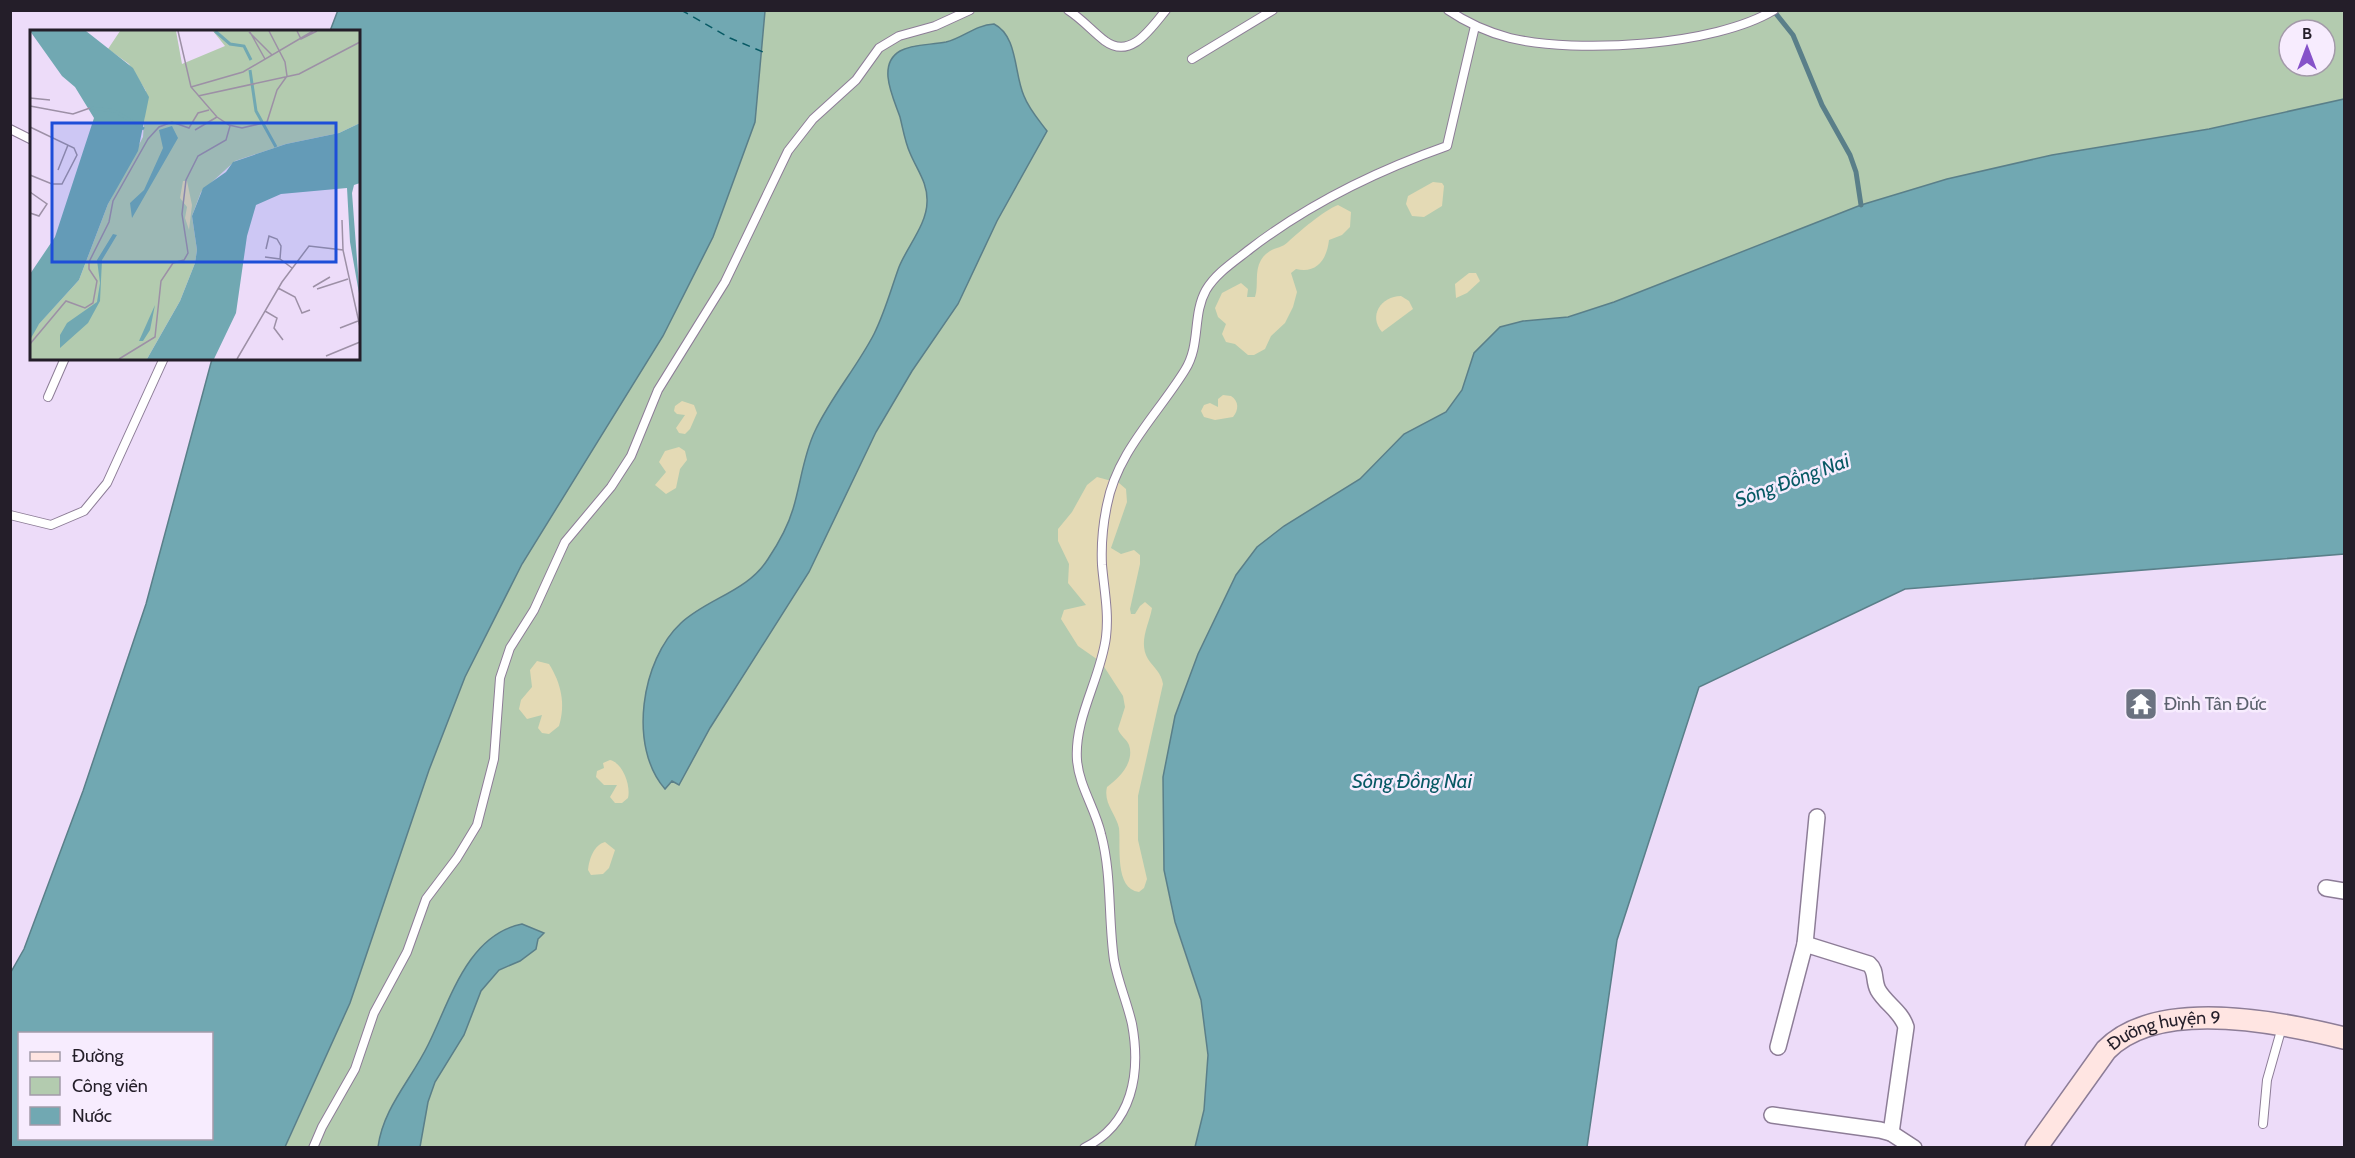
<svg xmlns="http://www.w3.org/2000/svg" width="2355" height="1158" viewBox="0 0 2355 1158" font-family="Cabin,sans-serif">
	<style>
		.green { fill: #b3cbaf; fill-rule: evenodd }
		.sand { fill: #e4dab5 }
		.water { fill: #71a8b2; stroke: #5a7f89; stroke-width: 1.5; fill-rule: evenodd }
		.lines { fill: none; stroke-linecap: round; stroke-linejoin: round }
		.stream { stroke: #5a7f89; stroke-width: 5 }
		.ferry { stroke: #075964; stroke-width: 1.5; stroke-dasharray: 8 6; stroke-linecap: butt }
		.lane-casing { stroke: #8d7d97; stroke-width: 10 }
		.street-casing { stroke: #8d7d97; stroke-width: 18 }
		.secondary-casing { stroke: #8d7d97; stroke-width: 24 }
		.lane { stroke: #fff; stroke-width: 8 }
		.street { stroke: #fff; stroke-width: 15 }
		.secondary { stroke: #ffe5e2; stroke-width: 21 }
		.labels { text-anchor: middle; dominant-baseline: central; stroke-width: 5; stroke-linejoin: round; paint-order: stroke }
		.worship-label { font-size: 18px; fill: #5b616d; stroke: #f7ecfe; text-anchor: start }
		.street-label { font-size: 18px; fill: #241e29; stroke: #f7ecfe }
		.water-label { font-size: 20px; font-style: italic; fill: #075964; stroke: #f7ecfe }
		.inset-river { fill: none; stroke: #71a8b2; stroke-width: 3 }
		.inset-road { fill: none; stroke: #9d90a6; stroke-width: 1.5 }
		.view { fill: #1d4ed8; fill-opacity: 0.15; stroke: #1d4ed8; stroke-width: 3 }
		.inset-edge { fill: none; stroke: #241e29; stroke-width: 3 }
	</style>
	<rect width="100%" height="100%" fill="#eddcf9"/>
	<path class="green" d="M765 11H2344V99L2209 129 2052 155 1947 179 1861 205 1614 302 1568 317 1523 321 1474 353 1462 390 1446 412 1404 434 1360 479 1284 526 1236 575 1198 654 1175 716 1164 870 1175 923 1201 1000 1208 1055 1204 1110 1195 1147 285 1148 350 1003 429 770 465 677 522 564 663 336 713 237 755 122ZM2289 30H2325V66H2289Z"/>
	<g class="sand">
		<polygon points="1433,182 1442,183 1444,186 1442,206 1424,217 1412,216 1406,204 1408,196"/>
		<path d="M1338 205 1351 212 1350 227 1342 235 1329 240C1327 259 1317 274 1296 269L1291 273 1297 292 1293 307 1285 323 1271 336 1265 349 1254 355H1248L1235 344 1226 342 1222 334 1226 324 1218 317 1215 308 1222 293 1241 283 1248 289 1247 297H1255C1259 285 1254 272 1261 260 1270 246 1280 250 1288 242 1300 231 1323 211 1338 205Z"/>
		<polygon points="1469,273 1476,273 1480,281 1467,293 1456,298 1455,284"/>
		<path d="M1401 296 1409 301 1413 309 1382 332C1368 316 1381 296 1401 296Z"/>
		<path d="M1223 395 1231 396C1239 401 1239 410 1233 417L1215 420 1204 417 1201 411 1204 405 1210 403 1218 407V399Z"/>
		<polygon points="682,401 694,405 697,413 690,429 685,434 679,433 676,428 685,415 677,414 674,411 675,406"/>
		<polygon points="679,447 685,451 687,460 680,469 676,488 666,494 655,485 666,472 659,462 665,451"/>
		<path d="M1097 477 1119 483 1126 489 1127 502 1111 548 1121 554 1134 550 1140 555V564L1130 609 1131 614H1135L1140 606 1145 602 1152 608C1149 625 1138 642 1148 659 1154 668 1161 672 1163 684L1138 796V840L1147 879 1144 888 1139 892C1114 889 1121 845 1119 828 1116 814 1103 803 1107 787 1118 779 1135 763 1129 745 1127 739 1120 736 1118 729L1125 707 1123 696 1101 662 1078 646 1061 619 1064 610 1086 605 1068 583 1069 564 1058 541V529L1072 512 1087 485Z"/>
		<path d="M537 661 549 664C561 683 566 704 559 726L549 734 542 733 538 728 542 715 527 719 519 709 521 700 532 687 530 670Z"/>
		<path d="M610 760C623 763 631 786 628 798L622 803H615L610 797 617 785H604L596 777 597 771 604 768 603 763Z"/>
		<path d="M605 842 615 850 609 868 603 874 591 875 588 870C589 859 594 845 605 842Z"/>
	</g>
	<g class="water">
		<path d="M338 10 765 11 755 122 713 237 663 336 522 564 465 677 429 770 350 1003 285 1147H11V972L24 949 83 791 146 604 212 359 358 358V32L330 31ZM20 1034H212V1138H20Z"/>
		<path d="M994 24C1018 36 1014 74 1024 96 1029 109 1038 119 1047 131L997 221 958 304 912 371 876 432 809 572 710 728 679 785 672 781 665 789C628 747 641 660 681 623 708 598 747 592 768 559 778 544 788 526 793 509 801 483 803 456 815 431 831 397 857 367 874 334 885 312 891 289 899 267 907 247 927 224 927 202 928 183 917 170 910 153 905 142 903 129 900 117 894 99 876 65 900 51 912 44 931 45 946 42 963 38 975 25 994 24Z"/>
		<polygon points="2344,99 2344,554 1905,589 1699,687 1617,940 1587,1147 1195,1147 1204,1110 1208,1055 1201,1000 1175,922 1164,870 1163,777 1175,716 1198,654 1236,575 1257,547 1284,526 1360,479 1404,434 1446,412 1462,390 1474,353 1500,327 1523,321 1568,317 1614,302 1861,205 1947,179 2052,155 2209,129"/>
		<path d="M522 924 544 933 538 939 536 949 520 961 499 970 481 991 464 1035 435 1082 428 1102 420 1147H378C383 1108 411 1080 428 1045 450 1001 467 935 522 924Z"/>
	</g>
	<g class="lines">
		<polyline class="stream" points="1773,10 1793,35 1822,105 1850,155 1856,172 1861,205"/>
		<polyline class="ferry" points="681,10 730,38 763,52"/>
		<defs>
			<g id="lane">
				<path d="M1068 10C1082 19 1092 31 1105 41 1131 60 1151 28 1166 10"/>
				<path d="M1448 10C1467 23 1487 32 1510 38 1577 54 1715 46 1774 10"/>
				<polyline points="1192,59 1273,10"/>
				<polyline points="10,129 32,140"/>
				<polyline points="48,397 65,358"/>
				<polyline points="10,515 51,525 84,511 107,483 164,358"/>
				<polyline points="2263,1124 2267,1080 2282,1027"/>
				<polyline points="313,1148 322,1127 355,1069 374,1013 407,952 426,899 457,858 477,825 494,759 500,678 510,648 534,610 565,542 611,487 631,456 658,390 725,282 788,151 813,119 856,80 879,48 899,36 935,26 970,10"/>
				<path d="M1084 1148C1133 1124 1141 1073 1132 1024 1127 1002 1118 982 1114 960 1108 918 1112 875 1101 834 1095 808 1079 786 1077 760 1074 718 1101 678 1106 637 1109 612 1104 589 1102 565 1101 545 1103 524 1107 505 1117 452 1158 414 1185 370 1201 345 1192 315 1206 290 1216 273 1235 261 1250 249 1310 203 1376 171 1447 146L1475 26"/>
			</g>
			<g id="street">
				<polyline points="2326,888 2344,891"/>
				<polyline points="1805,944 1817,817"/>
				<path d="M1778 1047 1805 944 1869 964C1877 971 1873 980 1878 990 1886 1004 1901 1011 1906 1027L1891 1133"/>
				<polyline points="1772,1115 1880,1130 1891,1133 1914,1148"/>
			</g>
			<g id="secondary">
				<path id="s1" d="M2036 1148 2106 1050C2158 997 2280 1022 2344 1038"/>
			</g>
		</defs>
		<use href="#lane" class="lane-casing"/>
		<use href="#street" class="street-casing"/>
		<use href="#secondary" class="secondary-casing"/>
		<use href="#lane" class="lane"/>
		<use href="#street" class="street"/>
		<use href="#secondary" class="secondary"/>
	</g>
	<defs>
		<symbol id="temple-square" viewBox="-11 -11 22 22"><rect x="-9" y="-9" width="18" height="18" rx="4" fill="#6b7280" stroke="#f7ecfe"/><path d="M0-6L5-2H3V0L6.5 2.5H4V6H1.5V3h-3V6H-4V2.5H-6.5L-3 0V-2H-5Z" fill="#fff"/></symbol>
	</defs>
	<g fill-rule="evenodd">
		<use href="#temple-square" x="2122" y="685" width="38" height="38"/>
	</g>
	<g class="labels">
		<g class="worship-label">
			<text x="2164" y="704">Đình Tân Đức</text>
		</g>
		<g class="street-label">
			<text stroke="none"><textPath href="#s1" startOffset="184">Đường huyện 9</textPath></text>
		</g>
		<g class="water-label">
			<text transform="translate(1792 480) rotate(-20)">Sông Đồng Nai</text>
			<text x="1412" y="781">Sông Đồng Nai</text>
		</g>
	</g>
	<g transform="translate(30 30)">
		<rect width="330" height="330" fill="#eddcf9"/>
		<path d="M90 1H146L152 34 195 16 183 1H330V93L309 103 256 114 205 131 171 162 162 186 167 220 165 233 150 271 117 329H0V310L6 297 49 250 78 174 113 107 116 61 99 34 78 19Z" fill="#b3cbaf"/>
		<path d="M153 151H157L162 175 159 200 155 188 157 177 150 168Z" fill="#e4dab5"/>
		<path d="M0 1H56L103 38 119 67 108 121 78 174 49 250 9 294 0 310V244L25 207 64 88 45 57 32 46ZM330 93V153L324 155 322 163 330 269 320 212 317 158 251 164 226 175 217 206 206 283 184 329H117L150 271 165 233 167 220 162 186 173 158 196 142 203 132 256 114 309 103ZM142 96 148 108 102 188 100 173 114 160 133 118 129 100ZM83 204 87 205 72 230 70 271 58 293 30 318V305L37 293 67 272 70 253 67 230ZM125 275 120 300 113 311H109Z" fill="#71a8b2"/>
		<path class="inset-river" d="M185 1 200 14 214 16 221 30M220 40 226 81 246 117M61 78 85 81 114 99"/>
		<path class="inset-road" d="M148 1 161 57 187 87 199 95 212 98 237 92 247 60 257 46 255 32 239 1M267 1 271 9 287 1M219 2 242 25M220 2 235 29M161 57 213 42 283 1M168 66 269 44 330 12M0 68 20 70M0 76 43 84 60 78M0 97 44 118 47 125 32 154H22L0 145M165 100 187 87M28 140 38 115M0 162 17 174 9 186 0 183M312 190 313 220M236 219 239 206 247 209 251 216 250 229M235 227 250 229 262 238M283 257 300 247M248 258 265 267 272 283 280 280M287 259 318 249M235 281 247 288 244 298 253 310M310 298 328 291M0 314 36 271 55 278 63 273 67 251 59 239V232L79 192 83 171 118 109 129 97 142 92 159 98 168 83 179 80M296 326 330 312M89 329 125 307 131 251 143 233 154 230 158 223 152 184 156 150 168 126 196 110 200 96M207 329 252 252 279 216 313 220 330 297"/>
		<path class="view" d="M22 93H306V232H22Z"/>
		<rect width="330" height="330" class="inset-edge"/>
	</g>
	<rect width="2355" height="1158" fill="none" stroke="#241e29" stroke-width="24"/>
	<rect x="18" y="1032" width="195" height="108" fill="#f7ecfe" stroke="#a39aa9" stroke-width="1.5"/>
	<rect x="30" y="1052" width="30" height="9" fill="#ffe5e2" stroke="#a39aa9" stroke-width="1.5"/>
	<text x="72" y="1062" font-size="18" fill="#241e29">Đường</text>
	<rect x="30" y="1077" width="30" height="18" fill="#b3cbaf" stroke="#a39aa9" stroke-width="1.5"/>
	<text x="72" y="1092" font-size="18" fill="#241e29">Công viên</text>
	<rect x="30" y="1107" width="30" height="18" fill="#71a8b2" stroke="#a39aa9" stroke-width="1.5"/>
	<text x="72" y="1122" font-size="18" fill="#241e29">Nước</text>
	<g transform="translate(2307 48)"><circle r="28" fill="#f7ecfe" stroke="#a39aa9" stroke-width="1.5"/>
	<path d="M0-4.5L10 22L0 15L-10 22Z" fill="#8652c9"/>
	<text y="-9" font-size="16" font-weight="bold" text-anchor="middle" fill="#241e29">B</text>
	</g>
</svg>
